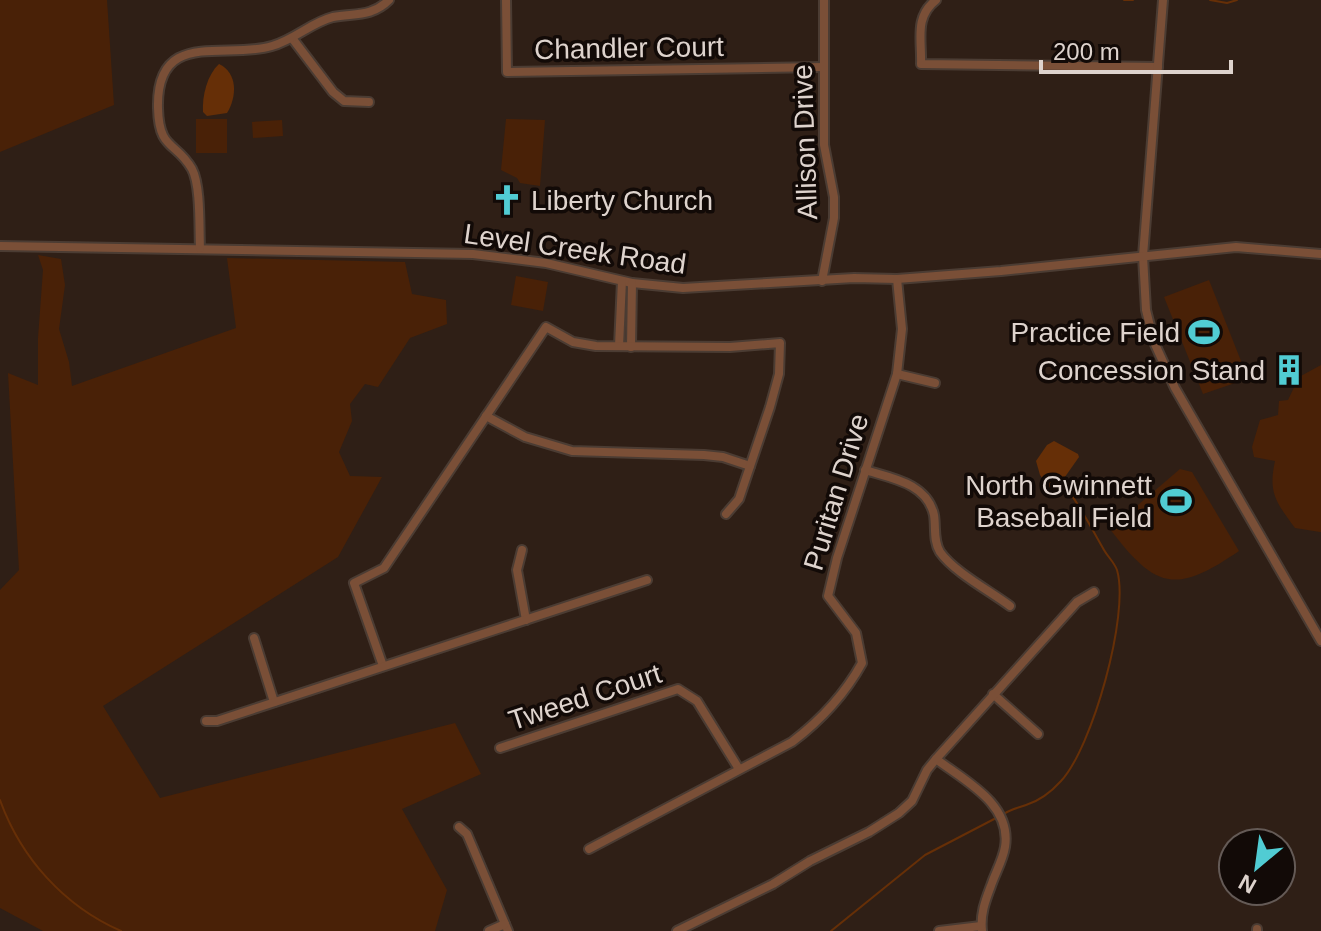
<svg xmlns="http://www.w3.org/2000/svg" width="1321" height="931" viewBox="0 0 1321 931" font-family="Arial,sans-serif">
	<style>
		.green { fill: #492107 }
		.water { fill: #662f07 }
		.lines { fill: none; stroke-linecap: round; stroke-linejoin: round }
		.stream { stroke: #662f07; stroke-width: 2 }
		.minor-casing { stroke: #4b3c33; stroke-width: 12 }
		.minor { stroke: #7a4f37; stroke-width: 8 }
		.labels { text-anchor: middle; dominant-baseline: central; stroke-width: 7; stroke-linejoin: round; paint-order: stroke }
		.street-label { font-size: 28px; fill: #ded3cd; stroke: #120a07 }
		.poi-label { font-size: 28px; fill: #ded3cd; stroke: #120a07; text-anchor: end }
	</style>
	<rect width="100%" height="100%" fill="#2f1f16"/>
	<g class="green">
		<polygon points="0,0 107,0 114,105 0,152"/>
		<rect x="196" y="119" width="31" height="34"/>
		<polygon points="506,119 545,120 540,186 520,183 517,178 501,170"/>
		<polygon points="282,120 283,136 253,138 252,122"/>
		<polygon points="38,255 61,259 65,285 59,329 69,362 72,386 236,328 227,258 405,262 412,294 446,300 447,324 410,338 378,387 365,384 350,404 352,421 339,452 350,476 382,477 338,557 103,706 160,798 455,723 481,774 402,809 447,890 435,931 43,931 0,908 0,590 19,570 8,373 38,385 38,338 43,270"/>
		<polygon points="516,276 548,282 543,311 511,305"/>
		<polygon points="1209,280 1243,366 1241,381 1203,394 1164,297"/>
		<path d="M1321 365V532H1320L1295 528C1276 502 1268 493 1275 461L1254 457 1252 447 1260 420 1278 415 1279 401 1288 400 1299 377Z"/>
		<path d="M1180 469 1192 472 1239 551C1176 594 1156 590 1110 529Z"/>
	</g>
	<g class="water">
		<path d="M219 64C238 73 237 97 227 113L207 116 203 112C202 96 207 75 219 64Z"/>
		<polygon points="1054,441 1078,454 1079,457 1060,484 1051,490 1040,475 1036,461 1047,445"/>
	</g>
	<g class="lines">
		<g class="stream">
			<polyline points="1124,0 1133,0"/>
			<polyline points="1210,0 1227,3 1237,0"/>
			<path d="M0 800C21 858 64 906 121 931"/>
			<path d="M1004 814C1011 809 1018 808 1026 805 1039 801 1052 791 1061 781 1092 748 1130 614 1117 570 1114 562 1108 557 1104 550 1090 526 1079 503 1062 482"/>
			<polyline points="831,931 925,855 998,817"/>
		</g>
		<defs>
			<g id="minor">
				<polyline points="506,0 507,72 824,67"/>
				<path d="M936 0C914 17 922 40 921 64L1158 67"/>
				<polyline points="1163,0 1143,256 1146,310 1154,342 1175,388 1321,641"/>
				<polyline points="292,38 333,92 344,101 369,102"/>
				<polyline points="0,246 473,254 546,263 632,283 683,288 854,278 897,279 1001,271 1236,247 1321,254"/>
				<path d="M200 248C199 228 201 186 192 169 176 141 159 151 158 108 156 28 225 60 272 46 294 40 312 22 333 17 355 13 372 17 389 0"/>
				<polyline points="822,281 834,218 834,197 824,145 824,0"/>
				<polyline points="619,346 622,281"/>
				<polyline points="631,347 632,283"/>
				<polyline points="897,374 935,383"/>
				<polyline points="486,416 525,437 572,451 704,455 723,457 750,466"/>
				<path d="M865 470C891 478 927 483 934 515 936 527 933 541 940 552 954 572 990 591 1010 606"/>
				<polyline points="522,550 517,570 526,620"/>
				<polyline points="254,638 274,702"/>
				<polyline points="383,666 354,583 384,568 546,327 573,342 596,346 730,347 780,343 779,374 770,407 739,499 726,514"/>
				<polyline points="993,694 1038,734"/>
				<polyline points="206,721 217,721 647,580"/>
				<polyline points="500,748 678,689 697,701 739,769"/>
				<path d="M936 759C965 781 1012 804 1005 847 1003 859 996 872 992 883 986 899 980 913 982 931"/>
				<polyline points="459,827 467,834 508,931"/>
				<path d="M589 849 792 742C821 720 845 694 862 663L856 633 828 596 837 558 897 374 902 329 897 279"/>
				<polyline points="1257,929 1257,931"/>
				<polyline points="489,931 505,924"/>
				<polyline points="677,931 773,884 810,861 869,832 899,813 912,801 927,770 936,759 1077,602 1094,592"/>
				<polyline points="939,931 981,926"/>
			</g>
		</defs>
		<use href="#minor" class="minor-casing"/>
		<use href="#minor" class="minor"/>
	</g>
	<defs>
		<symbol id="church-bare" viewBox="-9 -9 18 18"><path d="M-1.2-6h2.4v3.5h3.3v2.4h-3.3V6h-2.4V-.1h-3.3v-2.4h3.3Z" fill="#51ccd3" stroke="#120a07" stroke-width="2.5" paint-order="stroke"/></symbol>
		<symbol id="stadium-bare" viewBox="-9 -9 18 18"><path d="M0-5a6.5 5 0 1 0 0 10a6.5 5 0 1 0 0-10ZM-3.5-1.8h7v3.6h-7Z" fill="#51ccd3" stroke="#120a07" stroke-width="2.5" paint-order="stroke"/></symbol>
		<symbol id="building-bare" viewBox="-9 -9 18 18"><path d="M-4-6H4V6H1V3H-1V6H-4ZM-2.5-4.3h1.7v1.8h-1.7ZM.8-4.3h1.7v1.8H.8ZM-2.5-1h1.7V.8h-1.7ZM.8-1h1.7V.8H.8Z" fill="#51ccd3" stroke="#120a07" stroke-width="2.5" paint-order="stroke"/></symbol>
	</defs>
	<g fill-rule="evenodd">
		<use href="#church-bare" x="485" y="178" width="44" height="44"/>
		<use href="#stadium-bare" x="1182" y="310" width="44" height="44"/>
		<use href="#building-bare" x="1267" y="348" width="44" height="44"/>
		<use href="#stadium-bare" x="1154" y="479" width="44" height="44"/>
	</g>
	<g class="labels">
		<g class="street-label">
			<text transform="translate(629 48) rotate(-1)">Chandler Court</text>
			<text transform="translate(805 142) rotate(-92)">Allison Drive</text>
			<text transform="translate(575 249) rotate(8)">Level Creek Road</text>
			<text transform="translate(836 492) rotate(-73)">Puritan Drive</text>
			<text transform="translate(585 697) rotate(-18)">Tweed Court</text>
		</g>
		<g class="poi-label">
			<text x="531" y="200" text-anchor="start">Liberty Church</text>
			<text x="1180" y="332">Practice Field</text>
			<text x="1265" y="370">Concession Stand</text>
			<text x="1152" y="485">North Gwinnett<tspan x="1152" dy="32">Baseball Field</tspan></text>
		</g>
	</g>
	<g transform="translate(1257 867) rotate(209)"><circle r="38" fill="#120a07" stroke="#645a56" stroke-width="2"/>
	<path d="M0-6L14 30L0 20L-14 30Z" fill="#51ccd3"/>
	<text y="-12" font-size="22" font-weight="bold" text-anchor="middle" fill="#ded3cd">N</text>
	</g>
	<path d="M1041 60v12h190v-12" fill="none" stroke="#ded3cd" stroke-width="4"/>
	<text x="1053" y="60" font-size="24" fill="#ded3cd" stroke="#120a07" stroke-width="6" paint-order="stroke">200 m</text>
</svg>
